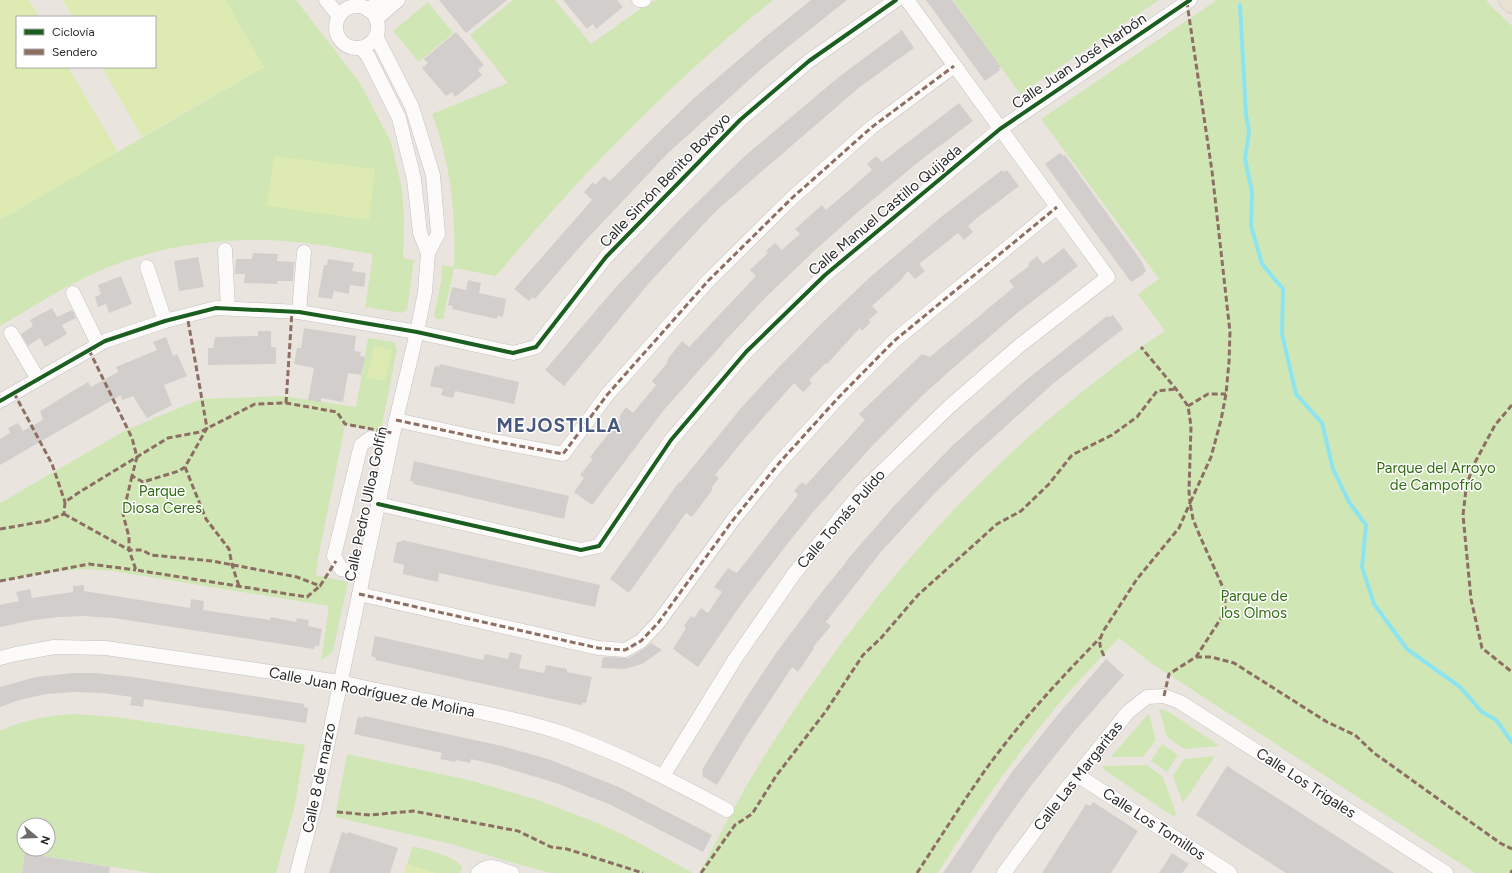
<svg xmlns="http://www.w3.org/2000/svg" width="1512" height="873" viewBox="0 0 1512 873" font-family="Figtree,sans-serif">
	<style>
		.green { fill: #d0e7b5; fill-rule: evenodd }
		.pitch { fill: #ddebb2 }
		.lines { fill: none; stroke-linecap: round; stroke-linejoin: round }
		.stream { stroke: #8de4f1; stroke-width: 4 }
		.building { fill: #d2cecb }
		.minor-casing { stroke: #c3c1c1; stroke-width: 15 }
		.major-casing { stroke: #c5c3c1; stroke-width: 18 }
		.minor { stroke: #fcfbfa; stroke-width: 14 }
		.major { stroke: #e8e0d1; stroke-width: 17 }
		.quiet { stroke: #8d6e63; stroke-width: 3; stroke-dasharray: 6 3; stroke-linecap: butt }
		.cycleway-casing { stroke: #fff; stroke-width: 6 }
		.cycleway { stroke: #1b5e20; stroke-width: 4 }
		.labels { text-anchor: middle; dominant-baseline: central; stroke-width: 3; stroke-linejoin: round; paint-order: stroke }
		.street-label { font-size: 15px; fill: #2a2a2a; stroke: #fff }
		.park-label { font-size: 15px; fill: #326d14; stroke: #fff }
		.district-label { font-size: 19px; font-weight: bold; letter-spacing: 1px; fill: #47587f; stroke: #fff }
	</style>
	<rect width="100%" height="100%" fill="#eae4df"/>
	<g class="green">
		<path d="M225 0H296L360 83 391 142 402 189 404 217 403 258 414 260 407 309 402 313 365 307 373 254C348 250 321 244 295 242 231 236 164 244 104 269 68 284 34 306 0 326V220L264 67Z"/>
		<path d="M513 0H555L591 44 640 9 656 0H773C671 82 580 176 496 276L454 268 443 319H437L434 316 441 282 442 265 454 267C456 215 451 163 432 114L508 83 470 35Z"/>
		<polygon points="953,0 1159,0 1020,94"/>
		<path d="M1217 0H1486L1491 6 1512 26V873H1475L1151 663 1119 638C1098 661 1076 683 1057 706 1013 759 973 815 938 873H699C723 830 745 785 772 744 854 615 953 497 1072 400 1102 376 1132 352 1165 331L1138 294 1159 279 1041 119Z"/>
		<polygon points="428,2 453,33 419,62 393,31"/>
		<polygon points="368,338 394,342 397,349 381,431 345,425 318,558 316,575 348,582 333,651 321,661 329,606 113,571 84,569 49,572 0,581 0,503 126,430 201,399 284,396 356,407"/>
		<polygon points="1159,709 1169,712 1220,746 1184,749 1167,737"/>
		<polygon points="1149,713 1156,740 1143,757 1111,757"/>
		<path d="M75 714 116 717 305 745 295 805 276 873H151L25 853 22 873H0V731C25 719 48 716 75 714ZM24 825H48V849H24Z"/>
		<polygon points="1162,744 1178,755 1167,772 1151,761"/>
		<polygon points="347,754 473,781 538,800 600,824 626,836 693,873 551,873 506,861 455,845 335,817"/>
		<polygon points="1215,756 1183,803 1173,776 1184,759"/>
		<polygon points="1147,765 1163,777 1176,813 1174,817 1103,769 1103,766"/>
		<path d="M413 846C429 851 451 854 462 867L460 873H435L407 864Z"/>
	</g>
	<g class="pitch">
		<polygon points="0,0 29,0 39,17 17,17 17,67 68,67 118,152 0,220"/>
		<polygon points="63,0 225,0 264,67 142,137 102,67 155,67 155,17 73,17"/>
		<polygon points="274,156 375,169 369,220 267,206"/>
		<polygon points="374,346 392,350 385,381 367,377"/>
		<polygon points="407,864 435,873 404,873"/>
	</g>
	<g class="lines">
		<polyline class="stream" points="1240,5 1246,115 1249,131 1245,159 1252,192 1251,226 1262,264 1283,289 1282,334 1296,394 1322,423 1333,469 1349,502 1366,525 1362,567 1374,604 1407,649 1460,687 1482,712 1496,720 1512,742"/>
	</g>
	<g class="building">
		<polygon points="439,0 507,0 466,33"/>
		<polygon points="563,0 617,0 623,7 596,29 593,24 587,29"/>
		<polygon points="811,0 847,0 768,63 668,153 585,241 535,299 533,297 529,301 514,289 592,200 584,192 593,182 595,185 604,176 610,181 656,135 694,98 764,38"/>
		<polygon points="926,0 952,0 1001,67 999,68 1000,70 985,81"/>
		<polygon points="902,30 914,48 861,86 716,211 650,282 564,386 545,370 616,287 680,219 746,155 840,76"/>
		<polygon points="456,32 484,65 478,70 482,75 475,81 455,97 452,92 446,96 422,68 428,63 424,59"/>
		<polygon points="959,103 973,121 921,160 859,211 812,253 765,298 726,340 663,411 592,505 574,492 584,478 580,475 593,459 590,457 621,418 619,417 626,407 633,413 656,385 652,381 668,362 667,360 682,341 689,347 756,276 750,270 768,253 766,251 775,243 782,250 800,234 795,229 822,205 826,210 872,170 867,164 876,156 882,162"/>
		<polygon points="1060,153 1063,156 1065,155 1142,262 1146,271 1143,273 1144,274 1131,282 1045,164"/>
		<polygon points="1002,170 1004,172 1007,170 1019,186 977,218 968,226 973,232 964,240 958,233 919,264 925,271 915,279 908,271 901,280 872,306 878,312 869,320 871,322 862,331 860,328 827,364 826,363 809,380 812,383 803,392 794,383 746,437 715,475 719,478 711,488 713,489 692,517 686,513 629,593 610,579 679,482 680,483 741,408 777,369 821,324 869,278 941,217"/>
		<polygon points="1064,248 1078,266 1016,314 960,362 925,393 873,445 813,512 788,543 742,603 698,667 673,649 686,628 684,626 691,616 694,618 701,608 708,613 722,592 714,587 728,568 737,573 798,495 794,491 802,482 806,485 865,420 859,414 922,354 930,357 1014,287 1009,281 1029,266 1028,264 1037,256 1043,264"/>
		<polygon points="253,253 278,254 277,261 294,262 293,281 277,281 277,284 244,283 245,274 235,274 236,259 252,259"/>
		<polygon points="198,257 204,287 179,291 174,261"/>
		<polygon points="328,259 354,263 352,271 366,273 364,287 350,285 349,294 334,291 332,299 318,297 324,265 327,265"/>
		<polygon points="121,276 132,304 109,313 106,304 98,307 95,297 101,294 98,285"/>
		<polygon points="468,280 481,283 479,293 506,299 503,317 498,316 497,319 465,312 452,309 453,306 448,305 452,287 466,290"/>
		<polygon points="52,308 57,317 72,310 76,318 62,325 67,334 45,347 40,338 28,346 21,334 33,326 30,320"/>
		<polygon points="1113,315 1123,329 1055,382 976,453 934,494 880,553 826,622 831,626 813,647 814,648 798,672 792,667 744,740 717,785 702,776 703,771 702,770 717,745 746,698 776,653 821,593 847,561 846,561 894,506 953,445 1025,381 1107,316 1110,317"/>
		<polygon points="304,328 356,336 354,351 361,352 360,356 365,357 361,375 348,373 343,402 321,398 321,402 308,400 314,368 294,364 297,348 301,348"/>
		<polygon points="258,331 271,331 271,347 276,347 276,364 208,365 208,348 213,348 215,337 258,336"/>
		<polygon points="166,337 173,356 177,354 187,376 164,385 172,405 147,418 133,396 122,400 121,395 0,465 0,439 10,433 8,428 18,423 23,431 43,420 40,411 88,382 91,387 118,372 116,367 157,350 153,342"/>
		<polygon points="440,364 519,382 514,404 455,391 453,398 441,395 443,389 430,386 435,366 439,367"/>
		<polygon points="414,461 569,496 564,519 413,484 414,482 410,481"/>
		<polygon points="402,540 600,585 595,607 439,573 438,582 403,574 404,565 393,562 397,542 401,542"/>
		<polygon points="84,585 84,591 190,608 191,599 204,601 203,610 270,620 271,617 296,622 297,618 309,620 308,626 322,629 319,646 315,646 314,649 114,618 84,616 58,617 34,620 0,627 0,605 19,601 16,592 30,589 32,598 73,592 73,586"/>
		<polygon points="375,636 483,660 485,654 508,659 510,652 522,655 519,668 544,673 546,665 567,669 567,672 592,677 586,703 582,703 582,705 575,704 375,660 376,658 371,656"/>
		<polygon points="651,643 662,650 642,664 625,669 601,668 603,657 629,658 645,648"/>
		<polygon points="1106,659 1124,675 1073,733 1030,787 995,836 971,873 943,873 1012,772 1061,711"/>
		<polygon points="73,673 96,673 133,677 304,704 304,707 308,708 306,723 144,699 143,707 130,705 132,697 102,693 74,692 46,694 19,700 0,707 0,687 36,677"/>
		<polygon points="364,716 502,746 548,759 619,787 712,835 703,852 611,805 556,783 500,766 471,759 470,763 456,760 455,762 440,759 442,753 354,734 358,717 363,718"/>
		<polygon points="1227,766 1394,873 1286,873 1196,815"/>
		<polygon points="1093,802 1138,831 1111,873 1042,873 1086,804 1090,806"/>
		<polygon points="342,832 347,834 348,832 398,848 390,873 329,873"/>
		<polygon points="25,853 110,867 109,873 22,873"/>
		<polygon points="1172,853 1189,864 1182,873 1159,873"/>
	</g>
	<g class="lines">
		<defs>
			<g id="minor">
				<polyline points="326,0 339,16"/>
				<polyline points="639,0 644,0"/>
				<circle cx="357" cy="27" r="21"/>
				<polyline points="368,10 381,0"/>
				<polyline points="376,19 398,0"/>
				<polyline points="361,48 368,56 399,118 414,179 420,233 428,253"/>
				<polyline points="225,250 228,308"/>
				<polyline points="147,267 165,321"/>
				<polyline points="73,293 98,344"/>
				<polyline points="299,312 304,252"/>
				<polyline points="11,333 38,379"/>
				<polyline points="0,401 105,341 165,321 216,308 299,312 417,332 513,353 536,347 606,257 740,120 809,61 896,0"/>
				<polyline points="396,420 498,442 563,454 607,395 708,281 792,198 872,127 954,66"/>
				<polyline points="378,504 581,550 599,546 671,440 746,352 825,275 1000,129 1190,0"/>
				<polyline points="363,573 341,569 334,556 361,445 371,438 391,442"/>
				<polyline points="359,594 598,648 625,650 641,641 658,623 733,520 780,462 838,398 894,341 1057,207"/>
				<path d="M0 658 16 654 54 647 106 648 340 682C380 691 421 699 461 708 495 715 529 722 562 733 619 753 673 781 727 810"/>
				<polyline points="1077,775 1230,873"/>
				<polyline points="663,776 735,659 794,574 863,490 950,406 1019,346 1108,277 907,0"/>
				<polyline points="297,873 314,808 396,420 417,332 425,292 428,253 438,234 433,175 412,107 376,36"/>
				<path d="M478 873C490 862 498 869 512 873"/>
				<polyline points="1004,873 1066,789 1128,712 1147,697 1164,696 1180,702 1446,873"/>
			</g>
			<polyline id="major" points="1507,0 1512,5"/>
		</defs>
		<use href="#minor" class="minor-casing"/>
		<use href="#major" class="major-casing"/>
		<use href="#minor" class="minor"/>
		<use href="#major" class="major"/>
		<g class="quiet">
			<polyline points="89,350 132,438 137,457 132,476 143,482 179,471 185,467 207,428 187,315"/>
			<polyline points="14,393 52,464 65,502"/>
			<polyline points="286,403 292,311"/>
			<polyline points="1512,405 1495,425 1472,468 1466,489 1463,515 1471,599 1482,648 1512,672"/>
			<polyline points="1188,406 1208,394 1226,394"/>
			<polyline points="396,420 498,442 563,454 607,395 708,281 792,198 872,127 954,66"/>
			<polyline points="185,467 206,519 229,549 232,565 239,586"/>
			<polyline points="132,476 123,514 129,537 129,550 136,570 307,597 320,586"/>
			<polyline points="64,514 129,550 142,550 151,555 212,561 297,577 320,586 336,561"/>
			<polyline points="0,529 46,521 64,514 65,502 78,493 168,438 200,432 255,404 286,403 337,412 345,424 393,433"/>
			<polyline points="0,581 89,564 136,570"/>
			<polyline points="359,594 598,648 625,650 641,641 658,623 733,520 780,462 838,398 894,341 1057,207"/>
			<path d="M1104 656C1099 645 1098 642 1104 630L1137 579 1179 528 1190 503 1189 491 1191 426 1188 406 1176 389 1141 347"/>
			<polyline points="1196,657 1211,657 1234,663 1327,722 1355,735 1374,753 1500,843 1512,849"/>
			<polyline points="1164,696 1169,674 1196,657 1225,612 1225,592 1199,534 1193,519 1190,503 1211,457 1221,420 1226,394 1229,362 1230,332 1212,171 1187,3"/>
			<polyline points="337,812 370,815 413,811 518,831 551,847 567,849 643,873"/>
			<polyline points="701,873 735,825 752,814 776,776 826,711 863,655 881,638 918,595 997,524 1021,511 1049,484 1072,455 1112,435 1137,417 1157,391 1176,389"/>
			<path d="M917 873C940 838 962 803 986 769 1020 722 1060 679 1100 638"/>
			<polyline points="1511,873 1512,870"/>
		</g>
		<defs>
			<g id="cycleway">
				<polyline points="0,401 105,341 165,321 216,308 299,312 417,332 513,353 536,347 606,257 740,120 809,61 896,0"/>
				<polyline points="378,504 581,550 599,546 671,440 746,352 825,275 1000,129 1190,0"/>
			</g>
		</defs>
		<use href="#cycleway" class="cycleway-casing"/>
		<use href="#cycleway" class="cycleway"/>
	</g>
	<g class="labels">
		<g class="street-label">
			<text transform="translate(1079 61) rotate(-34)">Calle Juan José Narbón</text>
			<text transform="translate(665 180) rotate(-46)">Calle Simón Benito Boxoyo</text>
			<text transform="translate(885 210) rotate(-40)">Calle Manuel Castillo Quijada</text>
			<text transform="translate(366 504) rotate(-78)">Calle Pedro Ulloa Golfín</text>
			<text transform="translate(841 519) rotate(-49)">Calle Tomás Pulido</text>
			<text transform="translate(372 692) rotate(11)">Calle Juan Rodríguez de Molina</text>
			<text transform="translate(1078 776) rotate(-52)">Calle Las Margaritas</text>
			<text transform="translate(319 778) rotate(-78)">Calle 8 de marzo</text>
			<text transform="translate(1306 783) rotate(33)">Calle Los Trigales</text>
			<text transform="translate(1154 824) rotate(33)">Calle Los Tomillos</text>
		</g>
		<g class="park-label">
			<text x="1436" y="468">Parque del Arroyo<tspan x="1436" dy="17">de Campofrío</tspan></text>
			<text x="162" y="491">Parque<tspan x="162" dy="17">Diosa Ceres</tspan></text>
			<text x="1254" y="596">Parque de<tspan x="1254" dy="17">los Olmos</tspan></text>
		</g>
		<g class="district-label">
			<text x="559" y="425">MEJOSTILLA</text>
		</g>
	</g>
	<rect x="16" y="16" width="140" height="52" fill="#ffffff" stroke="#aaaaaa"/>
	<rect x="24" y="29" width="20" height="6" fill="#1b5e20" stroke="#aaaaaa"/>
	<text x="52" y="36" font-size="12" fill="#2a2a2a">Ciclovía</text>
	<rect x="24" y="49" width="20" height="6" fill="#8d6e63" stroke="#aaaaaa"/>
	<text x="52" y="56" font-size="12" fill="#2a2a2a">Sendero</text>
	<g transform="translate(36 837) rotate(109)"><circle r="19" fill="#ffffff" stroke="#aaaaaa"/>
	<path d="M0-3L7 15L0 10L-7 15Z" fill="#6d6b69"/>
	<text y="-6" font-size="11" font-weight="bold" text-anchor="middle" fill="#2a2a2a">N</text>
	</g>
</svg>
